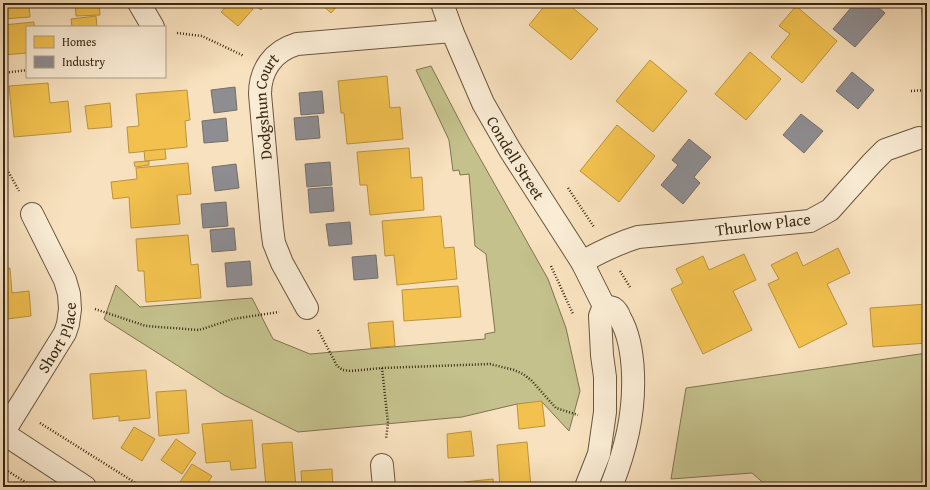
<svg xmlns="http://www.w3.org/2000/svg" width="930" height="490" viewBox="0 0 930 490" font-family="'Gentium Book Plus',serif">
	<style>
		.green { fill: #c4c18c; stroke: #7f7450 }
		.homes { fill: #f2c14e; stroke: #bb933d }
		.industry { fill: #8d8d92; stroke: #746f6c }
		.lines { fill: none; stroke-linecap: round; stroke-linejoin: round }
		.minor-casing { stroke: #6a563e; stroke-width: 24 }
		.path { stroke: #3a2814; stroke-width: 2.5; stroke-dasharray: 1 2; stroke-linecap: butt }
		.minor { stroke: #faecd5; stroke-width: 22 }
		.labels { text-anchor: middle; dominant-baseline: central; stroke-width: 4; stroke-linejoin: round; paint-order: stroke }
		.street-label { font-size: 16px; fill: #3a2814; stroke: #faecd5 }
	</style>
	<rect width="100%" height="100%" fill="#f8e1be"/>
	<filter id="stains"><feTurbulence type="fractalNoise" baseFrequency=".005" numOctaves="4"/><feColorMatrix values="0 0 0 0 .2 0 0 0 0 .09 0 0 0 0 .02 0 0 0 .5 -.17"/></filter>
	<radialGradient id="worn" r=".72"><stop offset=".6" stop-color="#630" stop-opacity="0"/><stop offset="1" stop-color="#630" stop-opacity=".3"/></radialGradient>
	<g class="green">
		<polygon points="431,66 468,137 548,279 566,328 580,391 569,431 542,402 517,404 462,417 298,432 224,395 104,319 116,285 140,307 252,298 273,339 310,354 485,339 485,334 495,332 486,254 475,246 469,174 460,175 459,170 453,171 449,140 416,70"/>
		<polygon points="927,353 927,487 768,487 752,473 671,479 686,388"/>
	</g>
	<g class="homes">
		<polygon points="3,3 29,3 30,17 3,19"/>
		<polygon points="75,3 99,3 100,15 76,16"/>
		<polygon points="229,3 246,3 253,9 238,26 221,12"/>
		<polygon points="252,3 267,3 261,10"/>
		<polygon points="320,3 340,3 331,13"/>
		<polygon points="547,3 567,3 598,29 571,60 529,25"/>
		<polygon points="689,3 700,3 695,8"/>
		<polygon points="908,3 927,3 927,25 923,25 921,5 908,6"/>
		<polygon points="796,6 837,41 802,83 771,57 790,34 779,26"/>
		<polygon points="96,16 97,27 72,27 71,19"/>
		<polygon points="34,22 34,27 27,27 27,53 3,55 3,25"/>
		<polygon points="923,50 927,50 927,61 924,61"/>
		<polygon points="750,52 781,79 746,120 715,94"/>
		<polygon points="650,60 687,91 653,132 616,101"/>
		<polygon points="387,76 390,108 400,107 403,139 347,144 344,113 341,113 338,81"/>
		<polygon points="48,83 50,103 68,101 71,132 14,137 9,86"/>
		<polygon points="187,90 190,120 185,121 187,147 129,153 127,127 139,126 136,94"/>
		<polygon points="110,103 112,127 88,129 85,106"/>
		<polygon points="617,125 655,156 619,202 580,171"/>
		<polygon points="409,148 411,178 422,177 424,210 370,215 367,185 360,185 357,152"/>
		<polygon points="165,149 166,159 145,161 144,151"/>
		<polygon points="149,161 149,165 135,167 134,162"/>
		<polygon points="188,163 191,194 177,195 180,224 131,228 129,197 113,199 111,182 137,179 136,168"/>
		<polygon points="441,216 444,248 454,247 457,279 397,285 394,255 385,256 382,221"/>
		<polygon points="188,235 191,265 198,264 201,298 146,302 144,271 138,271 136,239"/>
		<polygon points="838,248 850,273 827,284 847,324 799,348 768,284 779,279 771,265 797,252 803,266"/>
		<polygon points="744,254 756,280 733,291 752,330 703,354 671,289 683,283 676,269 703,256 709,270"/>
		<polygon points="10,268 12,293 29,291 31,316 7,319 4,294 3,294 3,269"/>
		<polygon points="458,286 461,317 404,321 402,290"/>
		<polygon points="927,304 927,343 873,347 870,308"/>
		<polygon points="393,321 395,346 371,348 368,323"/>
		<polygon points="146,370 150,418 119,421 119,416 93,419 90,374"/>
		<polygon points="186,390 189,433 159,436 156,392"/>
		<polygon points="542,401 545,426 519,429 517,404"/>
		<polygon points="252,420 256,468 231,470 230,461 206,463 202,424"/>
		<polygon points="134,427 155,439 142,461 121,448"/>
		<polygon points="471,431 474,456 448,458 447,434"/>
		<polygon points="176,439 196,453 182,474 161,460"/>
		<polygon points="292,442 296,487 266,487 262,444"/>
		<polygon points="527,442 531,487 500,487 497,445"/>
		<polygon points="192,464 212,476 205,487 182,487 178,485"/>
		<polygon points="332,469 333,487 302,487 301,471"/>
		<polygon points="493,479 494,487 454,487 463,486 464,482"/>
	</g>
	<g class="industry">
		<polygon points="855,3 873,3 885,13 855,47 833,29"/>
		<polygon points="852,72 874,90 858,109 836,91"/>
		<polygon points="235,87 237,110 214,113 211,90"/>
		<polygon points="322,91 324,113 301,115 299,93"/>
		<polygon points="801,114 823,131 804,153 783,135"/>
		<polygon points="318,116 320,138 296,140 294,118"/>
		<polygon points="226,118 228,141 204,143 202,121"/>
		<polygon points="689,139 711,157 694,177 700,183 683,204 661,185 678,165 672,160"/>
		<polygon points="330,162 332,185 307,187 305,164"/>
		<polygon points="236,164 239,188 215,191 212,167"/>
		<polygon points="332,187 334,211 310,213 308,189"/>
		<polygon points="226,202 228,226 203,228 201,204"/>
		<polygon points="350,222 352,244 329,246 326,224"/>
		<polygon points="234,228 236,250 212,252 210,230"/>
		<polygon points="376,255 378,278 354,280 352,257"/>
		<polygon points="250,261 252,285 227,287 225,263"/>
	</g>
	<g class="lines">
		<defs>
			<g id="minor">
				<polyline points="139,3 153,27"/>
				<path id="s1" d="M442 3 452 31 483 103 510 150 582 262 604 306 600 316 602 355 605 377V412L599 454 586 487"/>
				<path d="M582 262C600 252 618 243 638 237L810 221 830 210 872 163 885 150 919 138"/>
				<path d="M604 306C607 307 611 307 613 308 616 310 619 315 620 318 637 348 635 399 628 432 624 451 618 469 611 487"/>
				<path id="s2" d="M307 308 282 263 274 243 272 228 260 94C260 70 273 51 297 44L452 31"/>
				<path id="s3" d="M3 433 65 333 68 324 70 309 69 294 65 280 32 214"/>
				<polyline points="3,433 85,487"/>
				<polyline points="382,465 384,487"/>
			</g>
		</defs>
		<use href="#minor" class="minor-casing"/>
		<g class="path">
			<polyline points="177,33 202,36 244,56"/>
			<polyline points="3,73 27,70"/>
			<polyline points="911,91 927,90"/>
			<polyline points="3,165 8,171 19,191"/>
			<polyline points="568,188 594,227"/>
			<polyline points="551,266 573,314"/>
			<polyline points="620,271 630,287"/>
			<polyline points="95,309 146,326 199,330 233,319 279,312"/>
			<polyline points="318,330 334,360 337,366 343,370 351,371 382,368 490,364 514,370 523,374 531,380 556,408 578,415"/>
			<polyline points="382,368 388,423 386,439"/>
			<polyline points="40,423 142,487"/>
			<polyline points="3,468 33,487"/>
		</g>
		<use href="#minor" class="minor"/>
	</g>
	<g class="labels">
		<g class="street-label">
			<text stroke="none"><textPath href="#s2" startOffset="211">Dodgshun Court</textPath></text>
			<text stroke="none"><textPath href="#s1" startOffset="172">Condell Street</textPath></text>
			<text transform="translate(763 224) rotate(-7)">Thurlow Place</text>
			<text stroke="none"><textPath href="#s3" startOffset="111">Short Place</textPath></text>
		</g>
	</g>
	<rect width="930" height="490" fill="none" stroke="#f8e1be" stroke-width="16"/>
	<rect x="4" y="4" width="922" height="482" fill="none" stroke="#3a2814" stroke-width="2"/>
	<rect x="8" y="8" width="914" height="474" fill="none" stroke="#3a2814"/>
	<rect x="26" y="26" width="140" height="52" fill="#faecd5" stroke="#ad9e88"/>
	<rect x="34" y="36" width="20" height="12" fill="#f2c14e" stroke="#ad9e88"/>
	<text x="62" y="46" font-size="12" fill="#3a2814">Homes</text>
	<rect x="34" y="56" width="20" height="12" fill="#8d8d92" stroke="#ad9e88"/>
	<text x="62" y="66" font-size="12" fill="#3a2814">Industry</text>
	<rect width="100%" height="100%" filter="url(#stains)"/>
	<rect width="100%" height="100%" fill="url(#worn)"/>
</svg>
